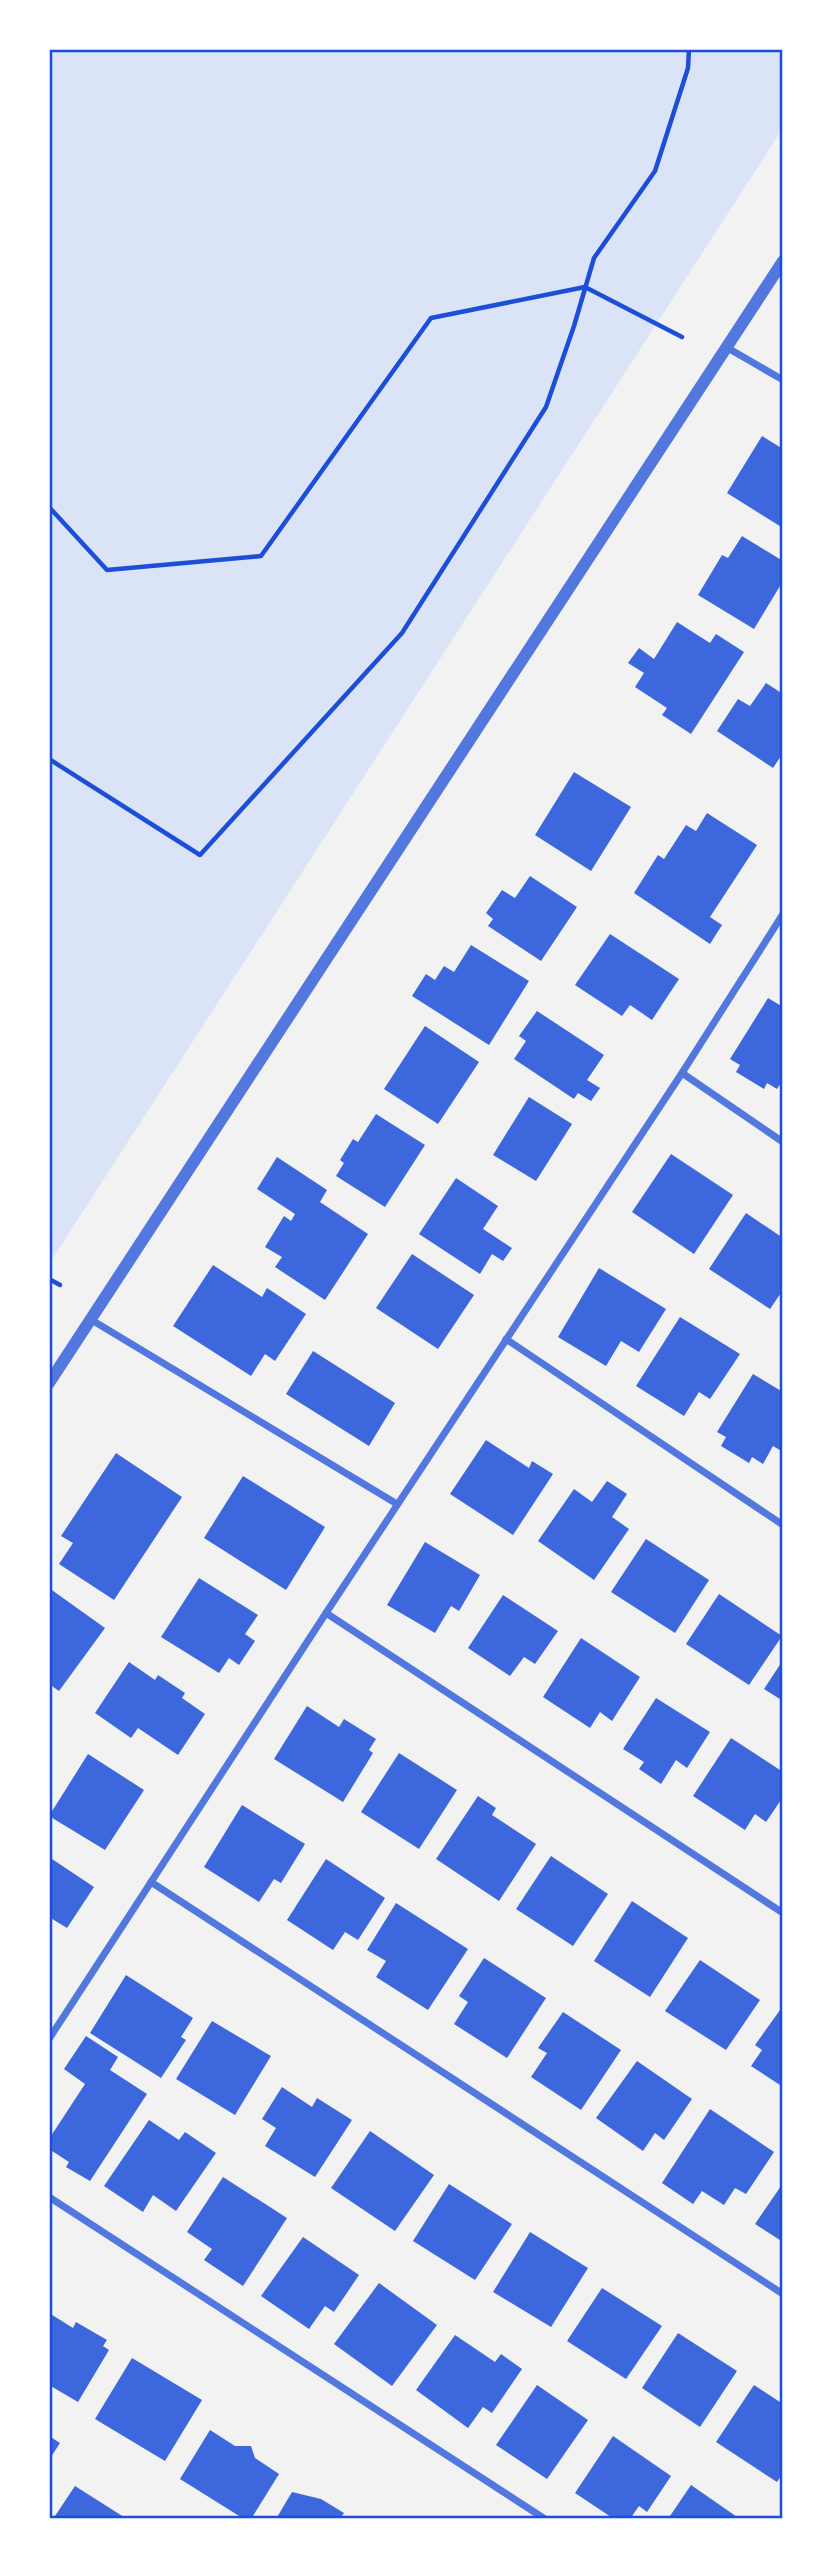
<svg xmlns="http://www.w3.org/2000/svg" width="832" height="2568" viewBox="0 0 832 2568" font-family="'Source Sans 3',sans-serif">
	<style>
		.green { fill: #dbe4f7 }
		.building { fill: #3d67dc }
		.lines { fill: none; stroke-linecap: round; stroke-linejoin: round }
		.path { stroke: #1d4ed8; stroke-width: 4.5 }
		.minor { stroke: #5277de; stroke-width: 7 }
		.tertiary { stroke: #5277de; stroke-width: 12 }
		.neatline { fill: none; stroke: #1d4ed8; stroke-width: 2.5 }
	</style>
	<rect width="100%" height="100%" fill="#f2f2f2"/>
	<polygon class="green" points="49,49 783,49 783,128 49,1264"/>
	<g class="building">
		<polygon points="762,436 783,449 783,528 727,493"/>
		<polygon points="742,536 783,561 783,581 754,629 698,595 722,555 728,558"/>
		<polygon points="677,622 710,643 716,634 744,652 691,734 662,715 667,708 635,687 644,673 628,663 639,648 654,659"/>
		<polygon points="766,683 783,694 783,753 773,768 717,731 738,699 750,706"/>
		<polygon points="574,772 631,807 591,871 535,835"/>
		<polygon points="707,813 757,845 710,917 722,925 710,944 634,893 658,855 664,859 686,825 696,831"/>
		<polygon points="530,876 577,907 541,961 488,926 493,919 486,913 502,890 515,898"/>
		<polygon points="610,934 679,979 652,1020 630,1005 622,1016 575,985"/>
		<polygon points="471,945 529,981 489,1045 412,996 426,974 435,980 444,966 454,972"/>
		<polygon points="768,998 783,1007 783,1080 777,1089 767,1083 764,1089 736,1072 740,1065 730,1059"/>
		<polygon points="537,1011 604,1055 587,1080 600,1088 591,1101 578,1093 574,1099 514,1059 526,1041 519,1036"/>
		<polygon points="425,1026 479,1062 438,1124 384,1089"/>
		<polygon points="529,1097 572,1124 536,1181 493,1155"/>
		<polygon points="376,1114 425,1145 385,1207 336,1176 344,1163 340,1160 353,1139 358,1142"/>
		<polygon points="671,1154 733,1195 694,1254 632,1212"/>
		<polygon points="277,1157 327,1190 320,1202 368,1234 325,1300 275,1267 282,1257 265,1247 284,1216 291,1221 295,1214 257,1189"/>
		<polygon points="456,1178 498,1206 483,1229 512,1248 503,1261 492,1254 480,1274 419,1234"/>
		<polygon points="746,1213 783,1238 783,1290 770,1309 709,1269"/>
		<polygon points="412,1254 474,1295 438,1349 376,1308"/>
		<polygon points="213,1265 262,1297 267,1288 306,1314 275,1361 265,1354 251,1376 173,1326"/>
		<polygon points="599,1268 666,1309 639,1352 621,1341 606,1366 558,1337"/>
		<polygon points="680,1317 740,1354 710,1399 699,1392 684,1416 636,1386"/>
		<polygon points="313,1351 395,1403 369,1446 286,1394"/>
		<polygon points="753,1374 783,1392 783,1452 773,1446 763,1464 752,1457 749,1463 721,1446 726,1437 717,1432"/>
		<polygon points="486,1440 529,1468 532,1461 553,1474 513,1535 450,1494"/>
		<polygon points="116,1453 182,1497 114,1600 59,1564 73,1543 61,1536"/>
		<polygon points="243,1476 325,1527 286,1590 204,1538"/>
		<polygon points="607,1481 627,1494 612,1517 629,1529 594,1580 538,1541 574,1489 592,1502"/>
		<polygon points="646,1539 709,1580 675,1633 611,1592"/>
		<polygon points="425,1542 480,1575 459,1611 451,1606 435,1633 387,1605"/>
		<polygon points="199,1578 258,1615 245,1634 255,1641 239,1665 229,1658 219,1673 161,1637"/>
		<polygon points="49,1588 105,1628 59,1691 49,1684"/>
		<polygon points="719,1594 782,1636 749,1685 686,1644"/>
		<polygon points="503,1595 558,1631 535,1664 524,1657 510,1676 468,1648"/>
		<polygon points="581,1638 640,1677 612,1721 600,1712 590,1728 543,1697"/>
		<polygon points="783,1660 783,1701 764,1689"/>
		<polygon points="129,1662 155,1680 158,1675 185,1693 182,1698 205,1714 178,1755 138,1728 131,1738 95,1713"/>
		<polygon points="656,1698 710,1732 687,1768 676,1760 661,1784 639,1769 644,1762 623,1749"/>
		<polygon points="307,1706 339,1727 344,1719 376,1739 369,1750 373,1753 343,1802 274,1759"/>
		<polygon points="731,1738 783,1772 783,1797 766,1822 755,1814 745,1830 693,1796"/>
		<polygon points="399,1753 457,1790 419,1849 361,1812"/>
		<polygon points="88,1754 144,1790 105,1850 49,1816"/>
		<polygon points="478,1796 496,1808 492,1815 536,1844 499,1901 436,1859"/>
		<polygon points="242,1805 305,1844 281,1883 274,1879 259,1902 204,1867"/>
		<polygon points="551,1856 608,1894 573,1946 516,1909"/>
		<polygon points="49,1857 94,1887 67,1928 49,1917"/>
		<polygon points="326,1859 385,1898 358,1940 345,1932 333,1950 287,1920"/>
		<polygon points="632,1901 688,1938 650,1997 594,1961"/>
		<polygon points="396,1903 468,1949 428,2010 376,1977 386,1961 367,1950"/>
		<polygon points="484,1958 546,1998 507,2058 454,2024 468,2002 459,1996"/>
		<polygon points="700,1960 760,2000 726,2050 665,2011"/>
		<polygon points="126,1975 193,2018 181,2037 186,2040 161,2078 90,2033"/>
		<polygon points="780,2010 783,2012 783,2087 751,2066 762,2050 755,2045"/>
		<polygon points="563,2012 621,2050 581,2110 531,2077 547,2053 538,2048"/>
		<polygon points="212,2021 271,2056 235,2115 176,2079"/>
		<polygon points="86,2036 118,2057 110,2070 147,2094 90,2181 66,2167 69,2162 49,2149 49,2139 85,2084 64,2069"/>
		<polygon points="637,2061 692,2099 664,2140 655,2133 643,2151 596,2118"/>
		<polygon points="282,2087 312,2107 317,2098 352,2120 315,2177 265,2146 276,2128 262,2119"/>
		<polygon points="710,2109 774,2152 746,2194 735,2188 724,2205 702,2191 693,2204 662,2183"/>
		<polygon points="149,2120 179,2140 185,2132 216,2153 176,2211 153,2195 143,2212 104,2186"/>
		<polygon points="370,2131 434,2175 395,2231 331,2188"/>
		<polygon points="223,2177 287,2218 243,2286 204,2260 212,2249 187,2232"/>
		<polygon points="783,2183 783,2242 755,2224"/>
		<polygon points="449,2184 512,2224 475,2280 413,2241"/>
		<polygon points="530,2232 588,2268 551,2327 493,2292"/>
		<polygon points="303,2237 359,2275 334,2312 325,2306 309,2329 261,2296"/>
		<polygon points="379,2283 437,2325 392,2386 334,2344"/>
		<polygon points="602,2288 662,2326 626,2379 567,2341"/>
		<polygon points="49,2313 73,2328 76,2322 107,2340 103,2346 109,2350 78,2402 49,2385"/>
		<polygon points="678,2333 737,2371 700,2427 642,2388"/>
		<polygon points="455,2335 495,2362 501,2354 522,2369 492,2413 483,2407 468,2428 416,2390"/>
		<polygon points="132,2358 202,2400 165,2461 95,2419"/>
		<polygon points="537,2385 588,2420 547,2479 496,2445"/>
		<polygon points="754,2385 783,2404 783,2473 777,2482 716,2442"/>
		<polygon points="210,2430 235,2446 251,2446 255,2458 279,2474 251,2519 244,2519 180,2479"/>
		<polygon points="49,2436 60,2443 49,2460"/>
		<polygon points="613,2436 671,2476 647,2512 639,2506 630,2519 614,2519 575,2493"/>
		<polygon points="691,2485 740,2519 668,2519"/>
		<polygon points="75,2486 127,2519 53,2519"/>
		<polygon points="292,2492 321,2499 344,2513 340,2519 276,2519"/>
	</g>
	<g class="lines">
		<g class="path">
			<polyline points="49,507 107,570 261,556 431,318 585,287 682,337"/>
			<polyline points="49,759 200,855 402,633 546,407 574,326 594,258 655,171 688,68 689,49"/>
			<polyline points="49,1279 60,1285"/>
		</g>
		<g class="minor">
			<polyline points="726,347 783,380"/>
			<polyline points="682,1073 783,1142"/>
			<polyline points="90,1319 397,1504"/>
			<polyline points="506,1339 783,1525"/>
			<polyline points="326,1613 783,1913"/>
			<polyline points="151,1882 783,2294"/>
			<polyline points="49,2039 326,1613 682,1073 783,914"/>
			<polyline points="49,2197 545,2519"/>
		</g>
		<polyline class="tertiary" points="49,1383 783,261"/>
	</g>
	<rect width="832" height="2568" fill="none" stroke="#ffffff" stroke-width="102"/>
	<rect x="51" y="51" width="730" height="2466" class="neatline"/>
</svg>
